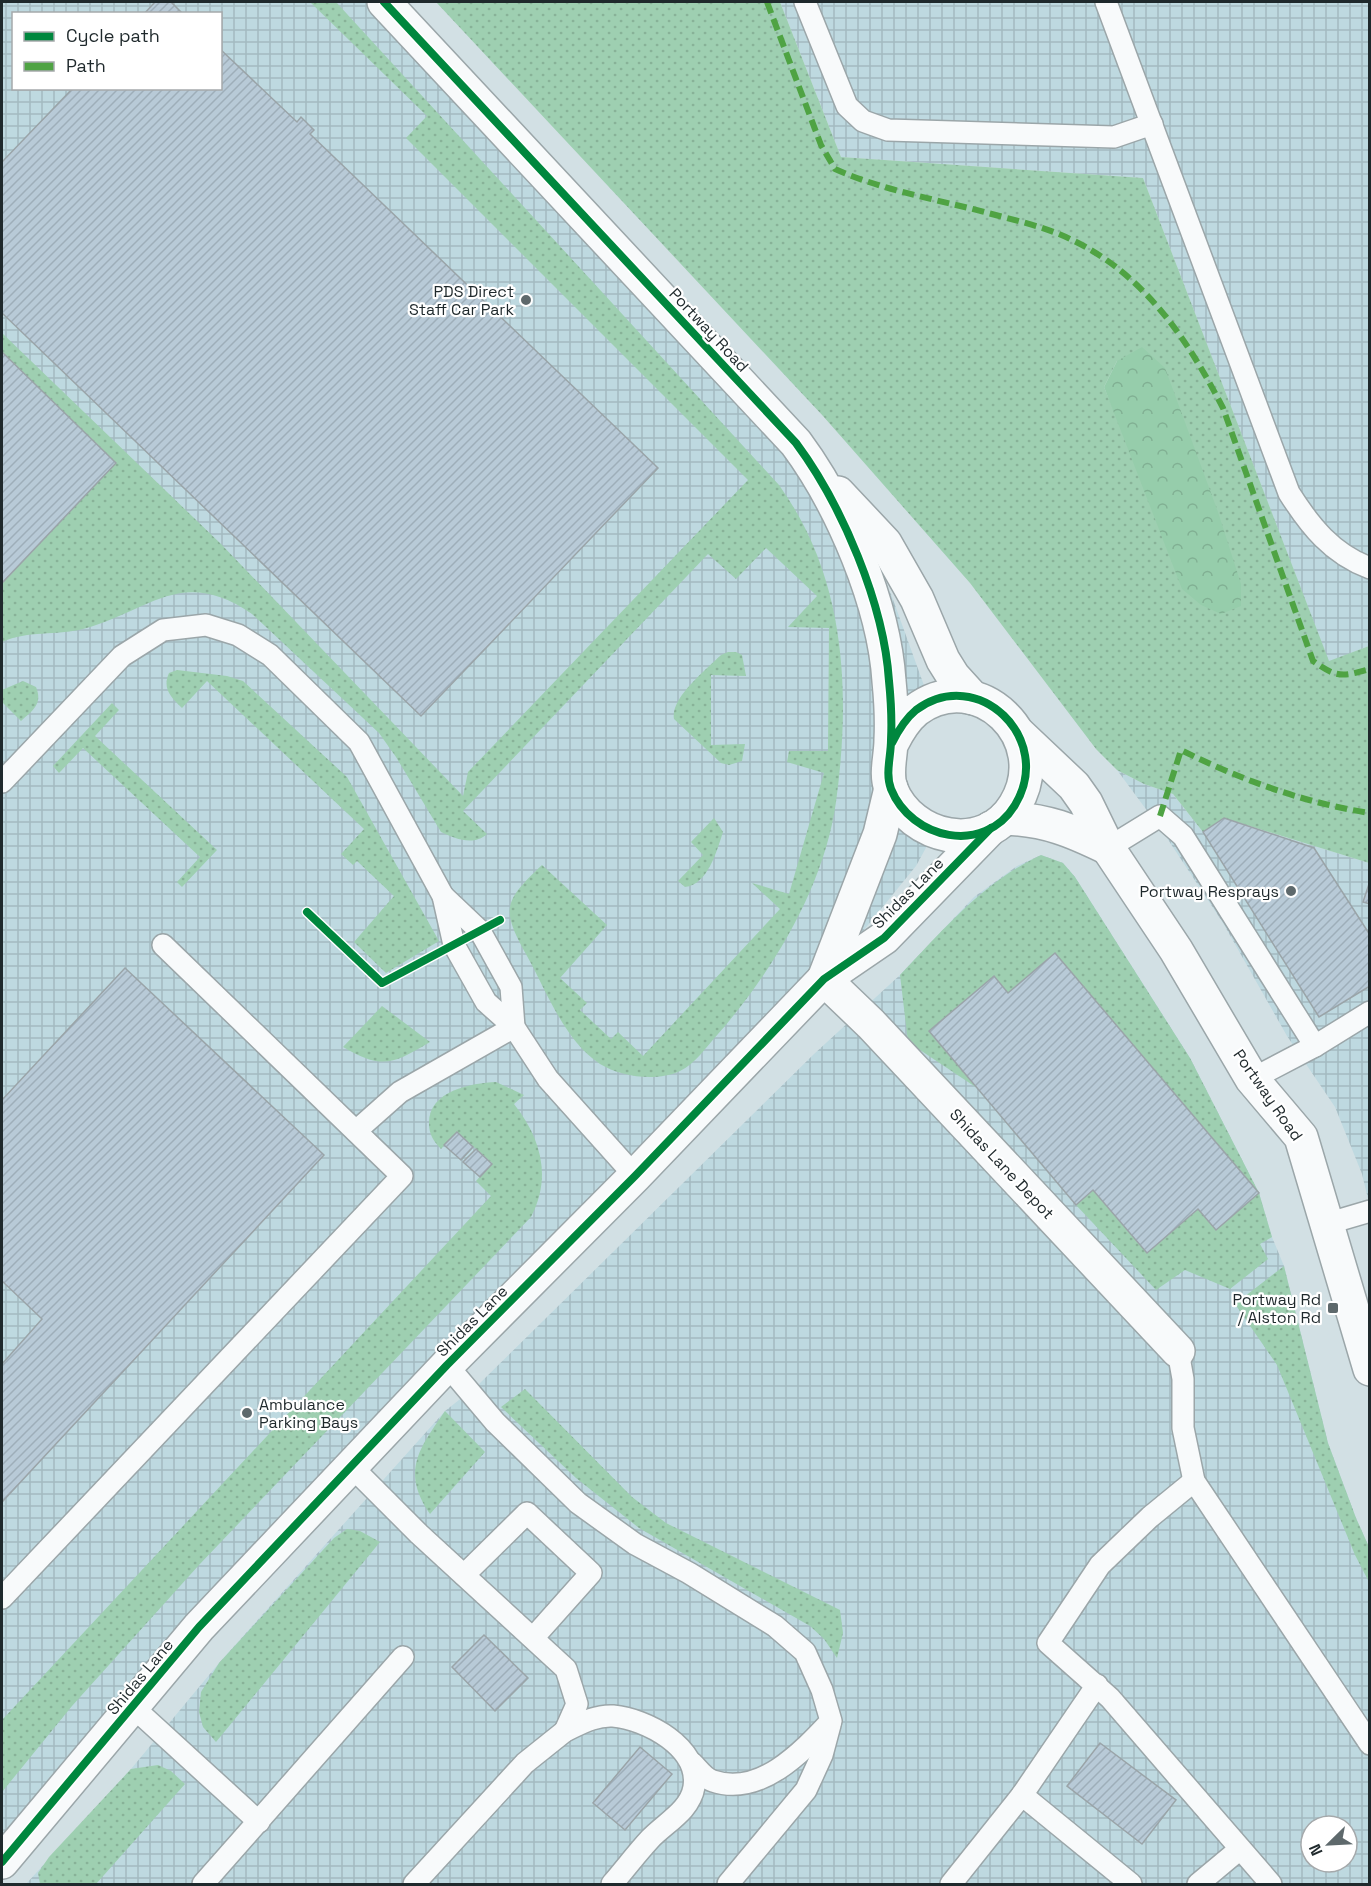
<svg xmlns="http://www.w3.org/2000/svg" width="1371" height="1886" viewBox="0 0 1371 1886" font-family="'Space Grotesk',sans-serif">
	<style>
		.industrial { fill: url(#industrial-grid); fill-rule: evenodd }
		.grass { fill: url(#grass-dots); fill-rule: evenodd }
		.forest { fill: url(#forest-crowns) }
		.building { fill: url(#building-hatch); stroke: #9aa4a8; stroke-width: 1.5 }
		.lines { fill: none; stroke-linecap: round; stroke-linejoin: round }
		.service-casing { stroke: #9ba6a9; stroke-width: 24 }
		.minor-casing { stroke: #9ba6a9; stroke-width: 36 }
		.tertiary-casing { stroke: #9ba6a9; stroke-width: 36 }
		.service { stroke: #f8fafb; stroke-width: 21 }
		.minor { stroke: #f8fafb; stroke-width: 33 }
		.tertiary { stroke: #f8fafb; stroke-width: 33 }
		.quiet { stroke: #4fa343; stroke-width: 6; stroke-dasharray: 12 6; stroke-linecap: butt }
		.cycleway-casing { stroke: #fff; stroke-width: 11 }
		.cycleway { stroke: #00873e; stroke-width: 8 }
		.poi-dot { fill: #5e696c; stroke: #fff; stroke-width: 2 }
		.labels { text-anchor: middle; dominant-baseline: central; stroke-width: 4.5; stroke-linejoin: round; paint-order: stroke }
		.poi-label { font-size: 16px; fill: #1f292c; stroke: #fff; text-anchor: end }
		.street-label { font-size: 16px; fill: #1f292c; stroke: #fff }
	</style>
	<defs>
		<pattern id="industrial-grid" width="8" height="8" patternUnits="userSpaceOnUse" patternTransform="scale(1.5)"><rect width="8" height="8" fill="#bed9e0"/><path d="M0 4h8M4 0v8" fill="none" stroke="#a3bac0"/></pattern>
		<pattern id="grass-dots" width="8" height="8" patternUnits="userSpaceOnUse" patternTransform="scale(1.5)"><rect width="8" height="8" fill="#9ecfb1"/><path d="M2 2h.1M6 6h.1" fill="none" stroke="#88b298" stroke-width="1.8" stroke-linecap="round"/></pattern>
		<pattern id="forest-crowns" width="20" height="18" patternUnits="userSpaceOnUse" patternTransform="scale(1.5)"><rect width="20" height="18" fill="#96cdab"/><path d="M2 6a3 3 0 1 1 6 0M12 15a3 3 0 1 1 6 0" fill="none" stroke="#81b093"/></pattern>
		<pattern id="building-hatch" width="6" height="6" patternUnits="userSpaceOnUse" patternTransform="scale(1.5)"><rect width="6" height="6" fill="#b8cad7"/><path d="M-1 1l2-2M0 6l6-6M5 7l2-2" fill="none" stroke="#9eaeb9"/></pattern>
	</defs>
	<rect width="100%" height="100%" fill="#d2e0e4"/>
	<g class="industrial">
		<path d="M2 2H384L814 468 891 594 930 702 889 755 934 833 916 866 824 979 2 1862ZM14 14H220V88H14Z"/>
		<polygon points="780,2 1369,2 1369,646 1329,662 1143,178 841,157"/>
		<polygon points="1117,770 1144,784 1173,794 1203,832 1224,818 1369,863 1369,1203 1362,1174 1335,1107 1287,1036 1223,923 1165,835"/>
		<path d="M1041 855 1063 863 1075 877 1190 1058 1259 1193 1272 1237 1284 1266 1328 1443 1356 1518 1369 1547V1884H26L131 1769 219 1663 445 1411 478 1385 814 1054 900 975 974 897 1017 866ZM1311 1826H1347V1862H1311Z"/>
	</g>
	<g class="grass">
		<path d="M310 2H336L779 485C846 578 851 692 836 802 824 887 773 971 718 1034 706 1047 696 1063 680 1071 657 1082 621 1077 600 1064 564 1040 547 992 527 956 501 909 503 902 542 865L607 925 560 978 587 1003 580 1010 611 1039 618 1032 643 1056 780 909 752 883 789 894 824 773 787 762 789 751H828L829 628 788 627 817 596 766 548 736 579 708 554 463 811 487 834C474 846 455 839 441 832L396 757 379 733 252 614C181 565 149 612 83 629 55 636 29 630 2 642V583L116 463 2 352V333L221 544 463 796 468 772 748 480 406 138 427 116Z"/>
		<path d="M436 2H780L841 157 1143 178 1329 661 1369 646V863L1224 818 1203 832 1173 794 1144 784 1117 770 1096 749 970 583 823 416ZM1117 361V418L1104 387Z"/>
		<path d="M728 652H736L742 655 746 676 711 675V745L745 744 742 761 729 765 721 763 674 719C670 698 706 670 721 655Z"/>
		<path d="M177 670 227 676 243 681 347 777 439 941 386 973 354 942 394 896 357 861 353 865 341 854 364 829 207 681 182 708C171 697 162 689 169 673Z"/>
		<path d="M23 681 36 687C43 704 33 710 21 721L2 702V690Z"/>
		<polygon points="112,703 119,710 95,736 217,850 182,887 177,882 200,857 83,748 59,773 53,766"/>
		<path d="M714 818 723 832C717 850 708 885 685 887L678 881 703 855 691 842Z"/>
		<path d="M1041 855 1063 863 1075 877 1190 1058 1259 1193 1272 1237 1260 1244 1268 1259 1230 1289 1185 1270 1156 1290 1076 1205 1093 1190 1147 1253 1198 1209 1216 1230 1259 1193 1055 954 1008 993 994 977 929 1031 977 1088 908 1042 900 975C944 929 983 882 1041 855Z"/>
		<path d="M382 1006 430 1042C393 1064 382 1070 343 1047Z"/>
		<path d="M496 1082 524 1095 514 1104C541 1138 552 1177 531 1217L199 1565 72 1706 2 1792V1720L491 1196 476 1181 492 1163 457 1132 441 1149C434 1142 429 1134 429 1124 428 1091 471 1083 496 1082Z"/>
		<polygon points="1284,1266 1328,1443 1356,1518 1369,1547 1369,1582 1355,1555 1277,1365 1235,1304"/>
		<polygon points="525,1389 632,1497 666,1523 840,1610 843,1633 837,1658 824,1639 810,1626 639,1528 576,1478 501,1407"/>
		<path d="M445 1411 485 1452 430 1514C401 1471 419 1449 445 1411Z"/>
		<polygon points="347,1529 360,1531 380,1542 216,1742 203,1727 199,1712 201,1692 219,1663 334,1538"/>
		<polygon points="158,1765 171,1771 185,1784 96,1884 40,1884 38,1873 49,1857 131,1769"/>
	</g>
	<polygon class="forest" points="1142,347 1165,368 1218,512 1241,584 1241,606 1221,614 1201,605 1182,589 1104,387 1117,361"/>
	<g class="building">
		<polygon points="155,2 171,2 183,14 144,14"/>
		<polygon points="220,49 297,122 301,117 314,130 310,134 658,468 421,716 2,313 2,162 73,88 220,88"/>
		<polygon points="2,352 116,463 2,583"/>
		<polygon points="1224,818 1314,848 1370,935 1370,986 1319,1017 1203,832"/>
		<polygon points="1370,881 1370,904 1363,902"/>
		<polygon points="1055,953 1259,1193 1216,1230 1198,1209 1147,1253 1093,1190 1076,1205 929,1031 994,976 1008,993"/>
		<polygon points="125,968 324,1155 2,1502 2,1364 42,1319 2,1281 2,1100"/>
		<polygon points="457,1132 473,1147 461,1160 444,1145"/>
		<polygon points="476,1149 492,1164 480,1177 463,1162"/>
		<polygon points="484,1635 528,1678 495,1711 452,1667"/>
		<polygon points="1100,1743 1176,1800 1142,1844 1067,1786"/>
		<polygon points="640,1747 672,1774 625,1830 593,1803"/>
	</g>
	<g class="lines">
		<defs>
			<g id="service">
				<polyline points="805,2 847,106 863,121 888,130 1114,137 1152,124"/>
				<path d="M1106 2 1289 493C1310 526 1332 554 1370 568"/>
				<polyline points="2,782 122,656 163,630 206,625 238,635 270,655 359,742 443,896 454,945 486,1002 514,1027 548,1079 635,1176"/>
				<polyline points="1108,848 1160,816 1183,836 1315,1046 1252,1079"/>
				<polyline points="443,896 480,931 511,987 514,1027"/>
				<polyline points="1315,1046 1370,1012"/>
				<polyline points="356,1131 400,1092 514,1027"/>
				<polyline points="1326,1224 1370,1211"/>
				<polyline points="1178,1351 1183,1379 1183,1428 1194,1481 1370,1744"/>
				<path d="M447 1365 495 1422 578 1503 635 1544 689 1573 775 1626 805 1652 822 1690 831 1721C802 1752 760 1797 713 1781 705 1779 698 1769 692 1763"/>
				<path d="M351 1466 419 1534 566 1669 577 1704 565 1731C580 1724 595 1715 613 1716 646 1719 700 1747 694 1787 690 1811 665 1823 650 1839 637 1853 625 1869 612 1884"/>
				<polyline points="1194,1481 1150,1517 1100,1565 1048,1643 1110,1698 1271,1884"/>
				<polyline points="464,1575 527,1513 591,1573 533,1638"/>
				<polyline points="2,1598 402,1176 163,945"/>
				<polyline points="133,1707 259,1822"/>
				<polyline points="1022,1795 1097,1685"/>
				<polyline points="203,1884 403,1657"/>
				<polyline points="414,1884 525,1763 565,1731"/>
				<polyline points="728,1884 806,1790 822,1755 830,1725"/>
				<polyline points="951,1884 1022,1795 1131,1884"/>
				<polyline points="1198,1884 1240,1849"/>
			</g>
			<polyline id="minor" points="824,979 871,1024 1178,1351"/>
			<g id="tertiary">
				<path d="M384 2 796 443C842 505 884 604 889 681 891 701 892 721 891 740 891 757 885 773 891 789 911 839 984 856 1015 805 1055 739 978 664 916 710 905 719 898 731 892 743"/>
				<polyline points="838,493 885,543 917,599 943,660 953,676 973,698"/>
				<polyline points="1019,734 1074,786 1086,803 1108,848 1176,950 1252,1079 1301,1137 1370,1369"/>
				<path d="M1005 818C1047 820 1071 830 1108 848"/>
				<polyline points="824,979 880,834 891,788"/>
				<polyline points="2,1862 199,1627 447,1365 635,1176 824,979 884,938 991,828"/>
			</g>
		</defs>
		<use href="#service" class="service-casing"/>
		<use href="#minor" class="minor-casing"/>
		<use href="#tertiary" class="tertiary-casing"/>
		<use href="#service" class="service"/>
		<use href="#minor" class="minor"/>
		<use href="#tertiary" class="tertiary"/>
		<g class="quiet">
			<path d="M767 2 821 145 835 169C884 191 936 199 988 213 1014 220 1046 227 1070 239 1143 273 1187 338 1223 408L1313 661C1337 678 1342 677 1370 669"/>
			<path d="M1160 816 1181 750C1239 779 1304 803 1370 813"/>
		</g>
		<defs>
			<g id="cycleway">
				<path d="M384 2 796 443C842 505 884 604 889 681 891 701 892 721 891 740 891 757 885 773 891 789 911 839 984 856 1015 805 1055 739 978 664 916 710 905 719 898 731 892 743"/>
				<polyline points="307,912 382,983 500,920"/>
				<polyline points="2,1862 199,1627 447,1365 635,1176 824,979 884,938 991,828"/>
			</g>
		</defs>
		<use href="#cycleway" class="cycleway-casing"/>
		<use href="#cycleway" class="cycleway"/>
	</g>
	<g class="poi-dot">
		<circle cx="526" cy="300" r="6"/>
		<circle cx="1291" cy="891" r="6"/>
		<rect x="1327" y="1302" width="12" height="12" rx="3"/>
		<circle cx="247" cy="1413" r="6"/>
	</g>
	<g class="labels">
		<g class="poi-label">
			<text x="514" y="291">PDS Direct<tspan x="514" dy="18">Staff Car Park</tspan></text>
			<text x="1279" y="891">Portway Resprays</text>
			<text x="1321" y="1299">Portway Rd<tspan x="1321" dy="18">/ Alston Rd</tspan></text>
			<text x="259" y="1404" text-anchor="start">Ambulance<tspan x="259" dy="18">Parking Bays</tspan></text>
		</g>
		<g class="street-label">
			<text transform="translate(709 330) rotate(47)">Portway Road</text>
			<text transform="translate(908 893) rotate(-45)">Shidas Lane</text>
			<text transform="translate(1268 1095) rotate(55)">Portway Road</text>
			<text transform="translate(1002 1164) rotate(47)">Shidas Lane Depot</text>
			<text transform="translate(472 1321) rotate(-45)">Shidas Lane</text>
			<text transform="translate(140 1677) rotate(-50)">Shidas Lane</text>
		</g>
	</g>
	<rect width="1371" height="1886" fill="none" stroke="#1f292c" stroke-width="6"/>
	<rect x="12" y="12" width="210" height="78" fill="#ffffff" stroke="#a5a9ab" stroke-width="1.5"/>
	<rect x="24" y="32" width="30" height="9" fill="#00873e" stroke="#a5a9ab" stroke-width="1.5"/>
	<text x="66" y="42" font-size="18" fill="#1f292c">Cycle path</text>
	<rect x="24" y="62" width="30" height="9" fill="#4fa343" stroke="#a5a9ab" stroke-width="1.5"/>
	<text x="66" y="72" font-size="18" fill="#1f292c">Path</text>
	<g transform="translate(1329 1844) rotate(246)"><circle r="28" fill="#ffffff" stroke="#a5a9ab" stroke-width="1.5"/>
	<path d="M0-4.5L10 22L0 15L-10 22Z" fill="#5e696c"/>
	<text y="-9" font-size="16" font-weight="bold" text-anchor="middle" fill="#1f292c">N</text>
	</g>
</svg>
